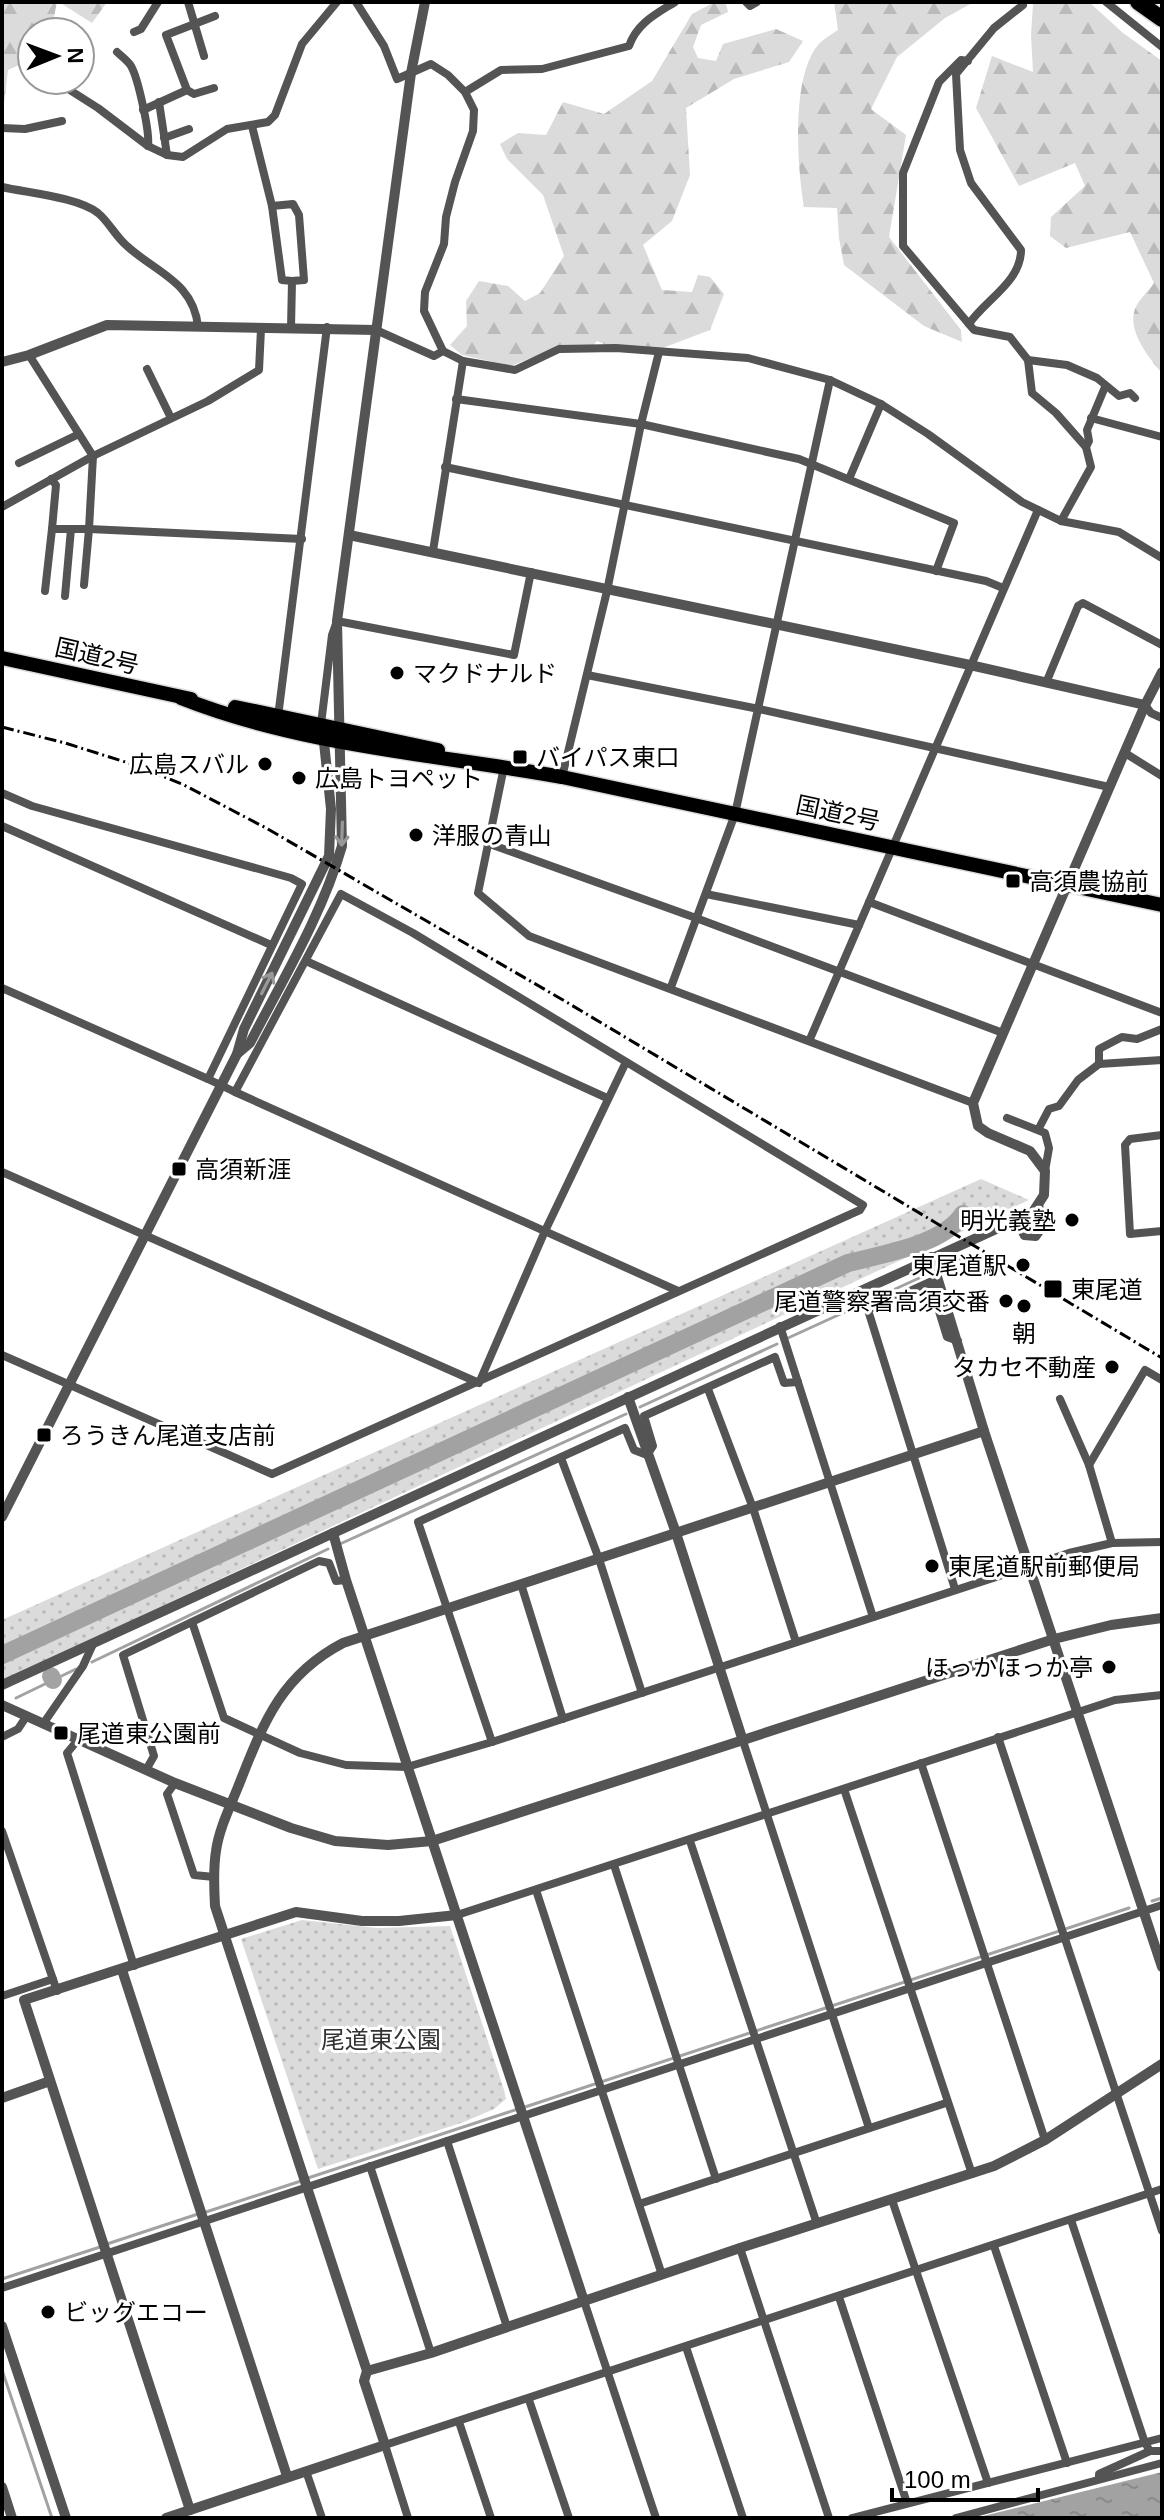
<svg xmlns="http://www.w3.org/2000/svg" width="1164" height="2520" viewBox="0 0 1164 2520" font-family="Arial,'Noto Sans JP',sans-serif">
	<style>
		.forest { fill: url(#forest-firs) }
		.park { fill: url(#park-dots) }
		.water { fill: url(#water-ripples) }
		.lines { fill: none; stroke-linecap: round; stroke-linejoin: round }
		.stream { stroke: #a2a2a2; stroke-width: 3 }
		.river { stroke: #a2a2a2; stroke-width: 18 }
		.trunk-casing { stroke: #dbdbdb; stroke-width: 17 }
		.motorway-casing { stroke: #dbdbdb; stroke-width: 19 }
		.minor { stroke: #545454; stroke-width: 8 }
		.tertiary { stroke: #545454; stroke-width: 10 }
		.trunk { stroke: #000; stroke-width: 14 }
		.motorway { stroke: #000; stroke-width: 16 }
		.rail { stroke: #000; stroke-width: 3; stroke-dasharray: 12 4 2 4; stroke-linecap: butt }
		.oneway { stroke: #989898 }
		.poi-dot { fill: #000; stroke: #fff; stroke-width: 3 }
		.labels { text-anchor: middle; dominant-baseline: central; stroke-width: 6; stroke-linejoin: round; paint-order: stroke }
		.street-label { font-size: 24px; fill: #000; stroke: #fff }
		.poi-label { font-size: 24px; fill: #000; stroke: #fff; text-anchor: start }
		.park-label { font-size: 24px; fill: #323232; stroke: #fff }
	</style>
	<defs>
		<pattern id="forest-firs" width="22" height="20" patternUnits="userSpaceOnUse" patternTransform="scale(2)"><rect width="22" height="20" fill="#dbdbdb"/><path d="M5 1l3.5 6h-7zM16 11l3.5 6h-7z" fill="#bababa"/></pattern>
		<pattern id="park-dots" width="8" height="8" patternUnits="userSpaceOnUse" patternTransform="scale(2)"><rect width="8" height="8" fill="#dbdbdb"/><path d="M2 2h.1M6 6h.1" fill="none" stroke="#bababa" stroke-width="1.8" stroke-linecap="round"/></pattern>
		<pattern id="water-ripples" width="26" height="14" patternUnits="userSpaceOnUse" patternTransform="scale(2)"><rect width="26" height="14" fill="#a2a2a2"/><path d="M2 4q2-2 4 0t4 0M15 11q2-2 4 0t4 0" fill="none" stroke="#8a8a8a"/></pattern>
	</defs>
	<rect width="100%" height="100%" fill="#fff"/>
	<g class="forest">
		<polygon points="2,2 57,2 51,32 32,32 32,59 8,70 4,104"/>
		<polygon points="59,2 107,2 92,23"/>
		<path d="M834 2H974L945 18 897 57 871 109 906 135 889 237 961 330 962 342 924 326 844 265 839 238 837 208 804 207C797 167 791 77 818 45 823 39 832 34 838 30Z"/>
		<path d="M1040 2H1089L1123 33 1162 61V373C1149 358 1127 331 1135 309 1138 300 1149 291 1154 283L1130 232 1066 248 1050 236 1051 217 1085 186 1075 163 1019 186 976 108 992 56 1033 72 1031 35 1033 4Z"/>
		<polygon points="711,4 726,4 728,12 701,25 693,47 698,58 716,61 723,44 776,29 803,41 789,62 734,79 686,108 690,175 672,221 643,245 662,290 692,292 698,275 710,277 724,294 710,330 660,349 606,345 597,341 592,347 558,347 511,366 462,355 450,345 467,326 466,301 479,281 508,286 525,301 540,293 564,256 543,195 507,159 500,144 518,133 546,135 563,102 604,114 652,81 692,14"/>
	</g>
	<g class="park">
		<polygon points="981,1179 1029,1200 2,1681 2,1620"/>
		<polygon points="302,1920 377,1928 450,1926 504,2090 506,2099 494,2109 464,2122 318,2169 241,1939"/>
	</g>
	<polygon class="water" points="1162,2472 1162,2518 975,2518"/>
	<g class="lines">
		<g class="stream">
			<polyline points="947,1265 967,1256"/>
			<polyline points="788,1338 928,1274"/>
			<polyline points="640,1407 777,1344"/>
			<polyline points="340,1544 626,1414"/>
			<polyline points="92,1662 328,1549"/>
			<polyline points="16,1698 76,1669"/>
			<polyline points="1152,1901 1162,1898"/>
			<polyline points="525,2107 1129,1908"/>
			<polyline points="308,2178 518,2109"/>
			<polyline points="206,2212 301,2181"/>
			<polyline points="107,2244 198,2214"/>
			<polyline points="2,2279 100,2247"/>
			<polyline points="2,2370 52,2518"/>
		</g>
		<g class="river">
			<path d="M2 1655 848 1263C882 1254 943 1245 963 1214"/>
			<polyline points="51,1676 53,1680"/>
		</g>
		<defs>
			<g id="trunk">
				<polyline points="2,658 191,699"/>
				<path d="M181 698C302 746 435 754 562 777L1162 905"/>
				<polyline points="235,707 438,750"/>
			</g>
			<polyline id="motorway" points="1138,2 1162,19"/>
		</defs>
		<use href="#trunk" class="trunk-casing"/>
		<use href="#motorway" class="motorway-casing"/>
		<g class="minor">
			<polyline points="188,2 204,56"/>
			<polyline points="356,2 384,46 397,79 431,64 448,75 465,92 474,110 473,131 455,182 446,217 444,244 425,292 424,311 443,351 463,361 515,370 559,349 616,348 748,358 830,380 881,404 928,434 1022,502 1061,521 1119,532 1162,558"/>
			<polyline points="746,2 750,6 757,2"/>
			<polyline points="1106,2 1162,47"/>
			<polyline points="134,32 141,29 158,2"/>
			<path d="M117 52C121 56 128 61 131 66 138 78 150 132 148 146"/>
			<polyline points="968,61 961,60 939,82 903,173 903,246 974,330 1010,337 1028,360 1032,393 1056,413 1086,447 1091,467 1061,521"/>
			<polyline points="54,80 98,108 148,146 167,155 183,157 227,129 268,122 275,115 302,44 337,2"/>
			<polyline points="214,88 194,94 187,90 166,35 215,16"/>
			<path d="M465 92 501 70 542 69 629 46C637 23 656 14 675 2"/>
			<polyline points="159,102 167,155"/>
			<polyline points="143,110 187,90"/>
			<polyline points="252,126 272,206 282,280 292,281 291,328"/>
			<polyline points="2,128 25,129 62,121"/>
			<polyline points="164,138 189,129"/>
			<path d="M2 187C28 193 77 197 98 213 109 222 116 237 127 246 155 272 194 282 198 327"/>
			<polyline points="272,206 293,204 299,215 304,280 292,281"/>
			<path d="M969 324C985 300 1021 282 1021 250L971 183 960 150 956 74 994 28 1023 5"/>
			<polyline points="376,330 434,356 443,351"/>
			<polyline points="29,355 93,456 89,529 302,539"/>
			<polyline points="1028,360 1067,365 1097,378 1119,396 1130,393 1135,398"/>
			<polyline points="147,369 171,418"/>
			<polyline points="456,399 641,424 799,459 954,523 936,571"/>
			<polyline points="1091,418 1162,437"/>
			<polyline points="1086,447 1089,441 1087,430 1105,387"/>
			<polyline points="19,463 79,434"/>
			<polyline points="445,467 986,581 1003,588"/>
			<polyline points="51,479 56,485 52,529 89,529 84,585"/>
			<polyline points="849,479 881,404"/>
			<polyline points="2,507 93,456 208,401 259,370 261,329"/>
			<polyline points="433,551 463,361"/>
			<polyline points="45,591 52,529"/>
			<polyline points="65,596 71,529"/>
			<polyline points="587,675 759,709 1109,787"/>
			<polyline points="1046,683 1078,606 1083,603 1162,645"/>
			<polyline points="1145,705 1151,713 1162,718"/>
			<polyline points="278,717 327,327"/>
			<polyline points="321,724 332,635 337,621 514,655 531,572"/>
			<polyline points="1125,753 1162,776"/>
			<polyline points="504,767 478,893 529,936 973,1103"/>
			<polyline points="562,777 607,591 641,424 659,352"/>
			<polyline points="2,793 32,806 291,878 302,884 208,1079 235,1092 341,894 413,933 863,1205 860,1210 272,1474 2,1355"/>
			<polyline points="2,826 271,945"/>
			<polyline points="487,843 696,918 1003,1033"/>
			<polyline points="706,894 859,925"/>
			<polyline points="869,902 1162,1013"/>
			<polyline points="306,961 607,1098"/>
			<polyline points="671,987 735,814 830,380"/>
			<polyline points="2,988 208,1079"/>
			<polyline points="810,1039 1038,510"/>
			<polyline points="1099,1064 1162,1060"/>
			<polyline points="235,1092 678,1291"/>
			<polyline points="1007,1118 1045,1133 1049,1148 1045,1171"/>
			<polyline points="1039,1128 1049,1109 1059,1106 1078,1080 1099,1064 1099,1049 1122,1037 1137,1039 1162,1029"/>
			<polyline points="1162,1135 1130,1139 1125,1145 1130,1234 1162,1231"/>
			<polyline points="2,1172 479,1383 545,1231 626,1062"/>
			<polyline points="1016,1220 1024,1236 1036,1237 1043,1227 1039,1204"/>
			<polyline points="780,1326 873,1617"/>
			<polyline points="708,1389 753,1508 796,1642"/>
			<polyline points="1060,1399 1089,1465 1112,1543"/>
			<polyline points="561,1458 599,1559 642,1693"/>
			<polyline points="1089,1465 1145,1370 1162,1380"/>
			<polyline points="521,1584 563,1719"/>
			<polyline points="955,1589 868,1310 930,1282 947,1337 958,1341"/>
			<polyline points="192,1622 224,1718 300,1753 346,1765 407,1767 492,1742 1069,1553 1112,1543 1162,1542"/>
			<polyline points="43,1724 83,1666 93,1644"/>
			<polyline points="2,1737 18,1729 26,1717"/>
			<polyline points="998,1737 1162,2231"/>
			<polyline points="77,1741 67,1753 134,1966"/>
			<polyline points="743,1741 869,2128"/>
			<polyline points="492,1742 418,1522 625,1428 634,1450 647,1455 653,1446 644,1416 775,1357 784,1383 798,1382"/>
			<polyline points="921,1763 1045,2140"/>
			<polyline points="146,1770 154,1756 123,1655 319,1561 329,1563 336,1581 346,1580"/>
			<polyline points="175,1783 167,1794 194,1875 214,1877"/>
			<polyline points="844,1789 972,2174"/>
			<polyline points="2,1831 57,1991"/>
			<polyline points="690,1841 817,2224"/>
			<polyline points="614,1865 716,2179"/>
			<polyline points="536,1890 662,2275"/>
			<polyline points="457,1915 1115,1700 1162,1695"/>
			<polyline points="2,1996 53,1979"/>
			<polyline points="447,2141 507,2327"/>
			<polyline points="370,2166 431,2353"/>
			<polyline points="892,2200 988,2483"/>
			<polyline points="639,2204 946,2103"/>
			<polyline points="1071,2220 1145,2443 1150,2451 1162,2451"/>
			<polyline points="994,2246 1067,2463"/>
			<polyline points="740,2248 829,2518"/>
			<polyline points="2,2288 1162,1905"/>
			<polyline points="839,2297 907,2503"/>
			<polyline points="584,2301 656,2518"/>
			<polyline points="686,2347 743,2518"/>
			<polyline points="529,2400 569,2518"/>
			<polyline points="459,2422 491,2518"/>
			<polyline points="306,2471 322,2518"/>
			<polyline points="1099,2477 1099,2474 1150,2451"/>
			<polyline points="408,2518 385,2445 1162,2189"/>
			<polyline points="852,2518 1162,2438"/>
			<polyline points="956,2518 1162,2463"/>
		</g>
		<g class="tertiary">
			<polyline points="2,362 29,355 107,325 376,330"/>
			<polyline points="349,535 970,665 1145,705"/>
			<path d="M237 1054 250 1043C283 979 322 915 342 846L337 621 411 73 425 2"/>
			<polyline points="931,1257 984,1431 1162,1967"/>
			<polyline points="628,1397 676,1533 743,1741"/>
			<polyline points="2,1517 237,1054 244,1029 329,856 331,809 323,733"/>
			<polyline points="333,1533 346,1580 584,2301"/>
			<polyline points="2,1685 1033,1212 1044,1195 1045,1171 1030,1151 988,1133 978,1126 973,1103 1145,705 1162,672"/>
			<polyline points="2,1705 175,1783 291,1828 335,1841 388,1845 432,1841 1054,1639 1111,1625 1162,1618"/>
			<polyline points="122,1970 287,2476"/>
			<polyline points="2,2098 50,2081"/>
			<polyline points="2,2326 66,2518"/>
			<polyline points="367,2371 431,2353 740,2248 994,2166 1045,2140 1162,2064"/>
			<polyline points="2,2487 12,2518"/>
			<polyline points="190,2510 24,2000 296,1912 362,1921 399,1921 457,1915"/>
			<path d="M166 2518 385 2445 364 2381 367 2371 215 1906C214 1888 213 1869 216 1851 219 1829 230 1807 238 1787 263 1724 280 1676 343 1643L984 1431"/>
		</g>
		<use href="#trunk" class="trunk"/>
		<use href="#motorway" class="motorway"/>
		<polyline class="rail" points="2,727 65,743 138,766 184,785 266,828 563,1000 1162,1358"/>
	</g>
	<defs><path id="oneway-shaft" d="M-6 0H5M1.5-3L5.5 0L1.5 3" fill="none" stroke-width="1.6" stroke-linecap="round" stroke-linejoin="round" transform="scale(2)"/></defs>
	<g class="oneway">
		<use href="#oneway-shaft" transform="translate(342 834) rotate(92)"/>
		<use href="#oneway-shaft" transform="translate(267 983) rotate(-63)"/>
	</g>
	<g class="poi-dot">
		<circle cx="397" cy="673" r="8"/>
		<rect x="512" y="749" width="16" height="16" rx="4"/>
		<circle cx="265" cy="764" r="8"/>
		<circle cx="299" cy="778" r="8"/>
		<circle cx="416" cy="835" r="8"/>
		<rect x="1005" y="873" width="16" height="16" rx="4"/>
		<rect x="171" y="1161" width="16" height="16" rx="4"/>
		<circle cx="1072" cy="1220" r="8"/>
		<circle cx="1023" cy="1265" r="8"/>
		<rect x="1043" y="1279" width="20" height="20" rx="4"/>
		<circle cx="1006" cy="1301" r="8"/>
		<circle cx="1024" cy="1306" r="8"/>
		<circle cx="1112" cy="1367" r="8"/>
		<rect x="36" y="1427" width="16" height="16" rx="4"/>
		<circle cx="932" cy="1566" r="8"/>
		<circle cx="1109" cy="1667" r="8"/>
		<rect x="53" y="1725" width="16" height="16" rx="4"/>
		<circle cx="48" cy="2312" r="8"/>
	</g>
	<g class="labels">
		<g class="street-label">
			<text transform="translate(97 656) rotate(13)">国道2号</text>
			<text transform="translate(838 813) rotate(12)">国道2号</text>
		</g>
		<g class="poi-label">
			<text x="413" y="673">マクドナルド</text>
			<text x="536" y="757">バイパス東口</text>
			<text x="249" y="764" text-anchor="end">広島スバル</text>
			<text x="315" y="778">広島トヨペット</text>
			<text x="432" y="835">洋服の青山</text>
			<text x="1029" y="881">高須農協前</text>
			<text x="195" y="1169">高須新涯</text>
			<text x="1056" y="1220" text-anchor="end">明光義塾</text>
			<text x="1007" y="1265" text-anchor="end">東尾道駅</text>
			<text x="1071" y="1289">東尾道</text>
			<text x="990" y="1301" text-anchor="end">尾道警察署高須交番</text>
			<text x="1024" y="1333" text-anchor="middle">朝</text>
			<text x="1096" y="1367" text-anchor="end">タカセ不動産</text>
			<text x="60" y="1435">ろうきん尾道支店前</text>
			<text x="948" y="1566">東尾道駅前郵便局</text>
			<text x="1093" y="1667" text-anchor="end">ほっかほっか亭</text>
			<text x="77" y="1733">尾道東公園前</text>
			<text x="64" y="2312">ビッグエコー</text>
		</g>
		<g class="park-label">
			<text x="381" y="2039">尾道東公園</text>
		</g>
	</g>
	<rect width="1164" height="2520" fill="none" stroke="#000000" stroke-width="8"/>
	<g transform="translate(56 56) rotate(89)"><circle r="38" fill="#ffffff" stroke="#999999" stroke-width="2"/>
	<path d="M0-6L14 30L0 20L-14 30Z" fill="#000000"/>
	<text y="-12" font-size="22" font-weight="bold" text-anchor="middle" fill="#000000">N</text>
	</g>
	<path d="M892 2488v12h146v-12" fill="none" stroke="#000000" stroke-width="4"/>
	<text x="904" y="2488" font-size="24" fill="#000000" stroke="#ffffff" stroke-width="6" paint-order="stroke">100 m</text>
</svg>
